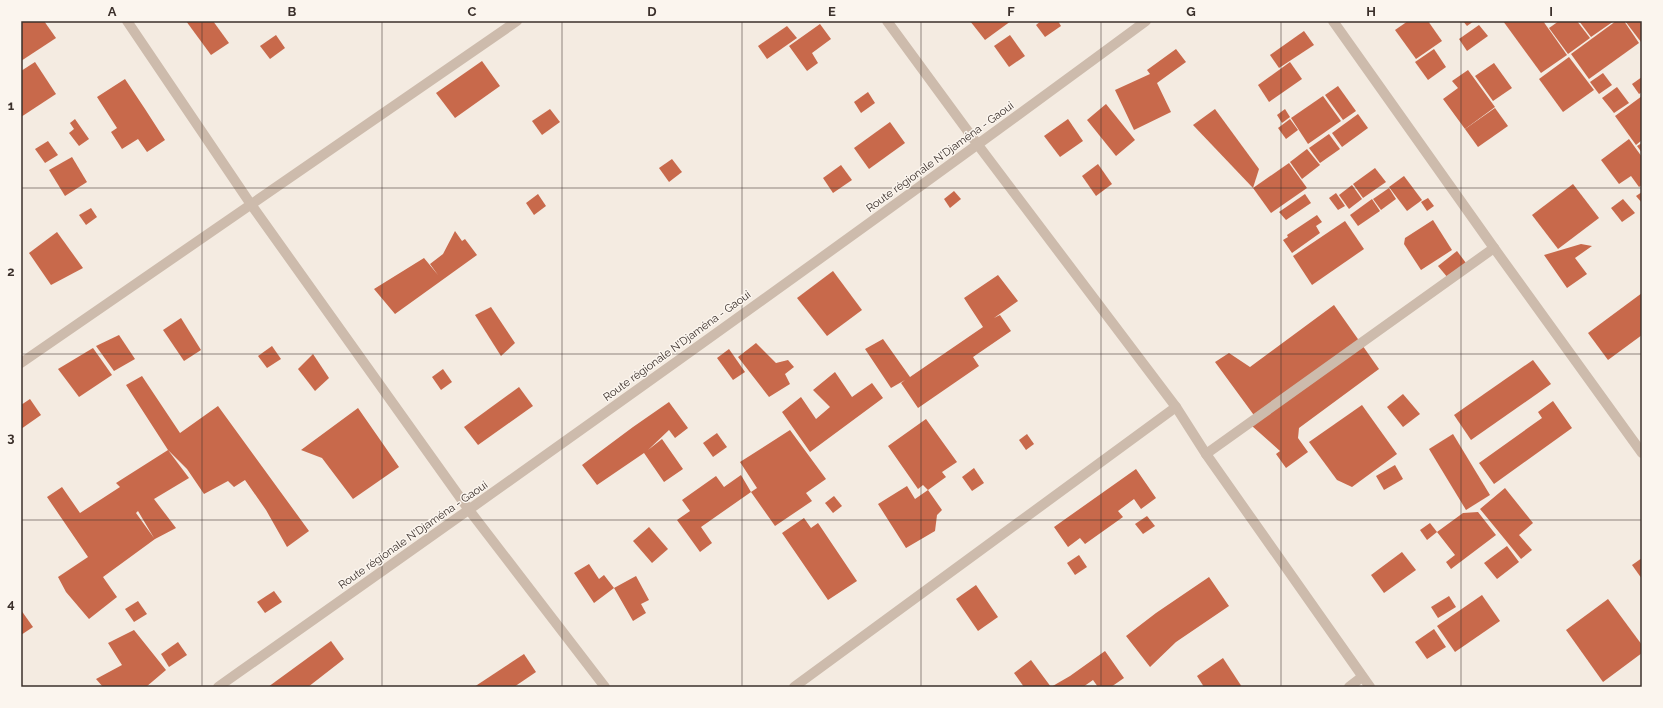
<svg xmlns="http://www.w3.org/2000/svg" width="1663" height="708" viewBox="0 0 1663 708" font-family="Raleway,sans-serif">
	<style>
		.building { fill: #c8694b; fill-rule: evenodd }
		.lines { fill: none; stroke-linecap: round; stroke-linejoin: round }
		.minor { stroke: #cdbbac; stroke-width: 10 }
		.tertiary { stroke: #cdbbac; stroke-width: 10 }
		.grid { fill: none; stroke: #3b302b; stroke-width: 1; stroke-opacity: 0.55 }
		.labels { text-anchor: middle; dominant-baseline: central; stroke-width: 3; stroke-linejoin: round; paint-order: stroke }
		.street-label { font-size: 11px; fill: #3b302b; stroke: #fbf5ee }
		.neatline { fill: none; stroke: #3b302b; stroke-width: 1.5 }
		.grid-label { font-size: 13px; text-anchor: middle; font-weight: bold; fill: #3b302b }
	</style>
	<rect width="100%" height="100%" fill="#f4ebe1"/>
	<g class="building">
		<polygon points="21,21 44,21 56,38 21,61"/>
		<polygon points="186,21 213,21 229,43 211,55"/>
		<polygon points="970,21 1011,21 985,40"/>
		<polygon points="1041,21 1058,21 1061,26 1045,37 1036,25"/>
		<polygon points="1408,21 1428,21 1442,41 1416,59 1395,30"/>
		<polygon points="1463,21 1474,21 1467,26"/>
		<polygon points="1503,21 1543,21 1567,55 1541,73"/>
		<polygon points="1559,21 1577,21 1590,38 1568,54 1549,28"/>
		<polygon points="1579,21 1614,21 1591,37"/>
		<polygon points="1616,21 1624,21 1639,43 1589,79 1571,54"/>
		<polygon points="1625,21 1642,21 1642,41 1641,42"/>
		<polygon points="820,24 831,39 812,53 818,63 807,71 789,46"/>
		<polygon points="1479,25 1488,36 1467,51 1459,39"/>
		<polygon points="787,26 797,38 767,59 758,46"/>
		<polygon points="1304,31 1314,45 1279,68 1270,55"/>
		<polygon points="276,35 285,48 270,59 260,46"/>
		<polygon points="1010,35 1025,56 1009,67 994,46"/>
		<polygon points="1176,49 1186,62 1157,83 1171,112 1134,130 1115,90 1150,74 1147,70"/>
		<polygon points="1434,49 1446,67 1428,80 1415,62"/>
		<polygon points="1569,57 1594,90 1563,112 1539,79"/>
		<polygon points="482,61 500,86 455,118 436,93"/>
		<polygon points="35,62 56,94 21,117 21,71"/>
		<polygon points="1290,62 1302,79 1269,102 1258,85"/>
		<polygon points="1494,63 1512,88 1493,101 1475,76"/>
		<polygon points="1468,70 1495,107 1465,129 1443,99 1458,88 1452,81"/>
		<polygon points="1603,73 1612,85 1599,94 1590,82"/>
		<polygon points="1642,77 1642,92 1639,94 1632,84"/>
		<polygon points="125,79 145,109 137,114 145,109 165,140 147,152 138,139 122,149 111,132 117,128 97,97"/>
		<polygon points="1338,86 1356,111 1343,120 1325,95"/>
		<polygon points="1617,87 1629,103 1614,113 1602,98"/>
		<polygon points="868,92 875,103 861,113 854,102"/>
		<polygon points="1323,96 1341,121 1308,144 1291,118"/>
		<polygon points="1642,96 1642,140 1636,145 1615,116"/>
		<polygon points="1106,104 1135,140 1116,156 1087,120"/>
		<polygon points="1495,108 1508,126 1478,147 1465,129"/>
		<polygon points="550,109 560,122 542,135 532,121"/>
		<polygon points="1215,109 1259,169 1253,188 1193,125"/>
		<polygon points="1285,109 1290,117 1282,123 1277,115"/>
		<polygon points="1358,114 1368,128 1342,147 1332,133"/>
		<polygon points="75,119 89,139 79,146 69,133 74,129 70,123"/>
		<polygon points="1068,119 1083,141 1060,157 1044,136"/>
		<polygon points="1290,119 1298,130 1286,139 1278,128"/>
		<polygon points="890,122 905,143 869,169 854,148"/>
		<polygon points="1329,134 1340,149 1320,163 1309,148"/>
		<polygon points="1629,139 1642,157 1642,185 1639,187 1631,176 1619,184 1601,160"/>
		<polygon points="48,141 58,155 45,163 35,149"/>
		<polygon points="1642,143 1642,153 1637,146"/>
		<polygon points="1307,149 1320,165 1302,179 1290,162"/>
		<polygon points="72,157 87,182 65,196 49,170"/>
		<polygon points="672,159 682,172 669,182 659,168"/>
		<polygon points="1289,163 1307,188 1271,213 1253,188"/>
		<polygon points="1098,164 1112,184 1096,196 1082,176"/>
		<polygon points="841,165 852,180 833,193 823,178"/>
		<polygon points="1375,168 1386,182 1363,198 1353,184"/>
		<polygon points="1404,176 1422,200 1407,211 1389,187"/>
		<polygon points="1573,184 1599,218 1558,249 1532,215"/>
		<polygon points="1352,185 1362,199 1349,209 1339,195"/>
		<polygon points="1389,188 1396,199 1381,210 1373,199"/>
		<polygon points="954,191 961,199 950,208 944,199"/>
		<polygon points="1642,192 1642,203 1636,196"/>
		<polygon points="1336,193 1345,206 1338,210 1329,198"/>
		<polygon points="538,194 546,206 534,215 526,203"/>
		<polygon points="1305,194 1311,203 1286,220 1279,212"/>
		<polygon points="1428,198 1434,206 1427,211 1421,202"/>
		<polygon points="1372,199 1380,211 1358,226 1350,215"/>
		<polygon points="1623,199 1635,213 1622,222 1611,208"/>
		<polygon points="91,208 97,217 86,225 79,215"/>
		<polygon points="1317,215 1322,222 1316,226 1320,233 1292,253 1283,240 1288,237 1287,235"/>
		<polygon points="1433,220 1452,250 1421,270 1404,244 1405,238"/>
		<polygon points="1345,221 1364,249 1312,285 1293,256"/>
		<polygon points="455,231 462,241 465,239 477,255 395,314 374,289 424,258 438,275 430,264 443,254"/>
		<polygon points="57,232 83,268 51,285 29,253"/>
		<polygon points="1581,244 1592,246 1575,258 1587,274 1567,288 1544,255"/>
		<polygon points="1457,251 1466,263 1448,278 1438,266"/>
		<polygon points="833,271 862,310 827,336 797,298"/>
		<polygon points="998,275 1018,301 994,318 1000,315 1011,331 973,357 979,366 918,408 901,383 905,380 891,388 865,349 883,339 910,377 983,327 964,298"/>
		<polygon points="1642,293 1642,335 1608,360 1588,333"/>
		<polygon points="1334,305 1379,369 1299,428 1298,438 1308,452 1286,468 1276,454 1280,451 1252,426 1256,418 1215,362 1229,353 1250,367"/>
		<polygon points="491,307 515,343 501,356 475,315"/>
		<polygon points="181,318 201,350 184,361 163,330"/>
		<polygon points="119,335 135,359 114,371 96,346"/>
		<polygon points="756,343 776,363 788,360 794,367 785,374 790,384 769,397 738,357"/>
		<polygon points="272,346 281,359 267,368 258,356"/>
		<polygon points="93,348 112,375 79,397 58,369"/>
		<polygon points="729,349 745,372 733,380 717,358"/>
		<polygon points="313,354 329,378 315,391 298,369"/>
		<polygon points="1533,360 1551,384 1471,440 1454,415"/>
		<polygon points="443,369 452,382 441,390 432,377"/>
		<polygon points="835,372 852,397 872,383 883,398 810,452 782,412 801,397 816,419 830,407 813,390"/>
		<path d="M142 376 180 433 218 406 309 531 287 547 266 510 245 480 234 487 228 481 204 494 187 469 168 450 189 478 154 499 176 528 155 539 103 577 117 597 89 619 66 592 58 577 88 557 47 497 62 487 80 513 120 487 116 483 168 450 126 385ZM138 511 154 538 136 513Z"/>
		<polygon points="519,387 533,406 478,445 464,427"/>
		<polygon points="1403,394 1420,414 1403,427 1387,407"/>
		<polygon points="30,399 41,415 21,429 21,405"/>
		<polygon points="1553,401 1572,428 1494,484 1479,463 1542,418 1538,412"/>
		<polygon points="669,402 688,428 675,438 669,430 648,450 662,439 683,469 664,482 644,453 597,485 582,465 633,427"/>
		<polygon points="1362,405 1397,454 1352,487 1337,480 1309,442"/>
		<polygon points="358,408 399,467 353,499 322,458 301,450"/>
		<polygon points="926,419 957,462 942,472 946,477 928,490 923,485 918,489 888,446"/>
		<polygon points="790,430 826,479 806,493 812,501 775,526 751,492 757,488 740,462"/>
		<polygon points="717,433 727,447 713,457 703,443"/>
		<polygon points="1027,434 1034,444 1026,450 1019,440"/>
		<polygon points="1453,434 1490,495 1466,510 1429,449"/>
		<polygon points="1395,465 1403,479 1384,490 1376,476"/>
		<polygon points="974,468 984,483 972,491 962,477"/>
		<polygon points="1136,469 1156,498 1141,509 1134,499 1118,511 1123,517 1085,544 1080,538 1068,547 1054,527"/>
		<polygon points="741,475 751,492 701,527 712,543 700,552 677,520 690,511 682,500 716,476 724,487"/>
		<polygon points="907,486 915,499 928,490 942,510 937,515 935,531 906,548 878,504"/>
		<polygon points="1505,488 1533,523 1519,535 1532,550 1521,559 1480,509"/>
		<polygon points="834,496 842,506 833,513 825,503"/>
		<polygon points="1478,512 1496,535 1451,569 1446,562 1455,555 1437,532 1463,513"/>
		<polygon points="1147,516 1155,526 1143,534 1135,524"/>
		<polygon points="804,518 811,528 818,523 857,581 828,600 782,533"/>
		<polygon points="1430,523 1437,532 1427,540 1420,530"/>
		<polygon points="649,527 668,549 652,563 633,541"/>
		<polygon points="1507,546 1519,562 1497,579 1484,563"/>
		<polygon points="1402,552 1416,570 1384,593 1371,575"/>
		<polygon points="1079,555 1087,567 1075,575 1067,563"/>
		<polygon points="1642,558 1642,579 1632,565"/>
		<polygon points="589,564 599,579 604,575 614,588 636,576 649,600 641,604 646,613 633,621 614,588 594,603 574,573"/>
		<polygon points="1209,577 1229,606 1176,642 1150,667 1126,636 1156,613"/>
		<polygon points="976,585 998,617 978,631 956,599"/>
		<polygon points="274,591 282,602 265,613 257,602"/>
		<polygon points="1482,595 1500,621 1455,652 1437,626"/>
		<polygon points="1449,596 1456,607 1438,618 1431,607"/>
		<polygon points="1608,599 1642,645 1642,653 1603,682 1566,630"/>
		<polygon points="138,601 147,614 134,622 125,609"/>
		<polygon points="21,610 33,627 21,635"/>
		<polygon points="1434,629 1446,647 1427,659 1415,642"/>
		<polygon points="134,630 166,670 146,687 103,687 96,679 122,665 108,643"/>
		<polygon points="331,641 344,659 308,687 268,687"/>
		<polygon points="178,642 187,655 169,667 161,654"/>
		<polygon points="1105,651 1124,678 1111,687 1098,687 1093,680 1083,687 1024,687 1014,673 1031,660 1051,687 1070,676"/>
		<polygon points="524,654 536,672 514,687 474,687"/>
		<polygon points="1223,658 1242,687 1204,687 1197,676"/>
	</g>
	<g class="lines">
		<g class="minor">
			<polyline points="127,21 250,203 469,510 605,687"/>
			<polyline points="887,21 978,145 1176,407 1206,454 1370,687"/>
			<polyline points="1333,21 1494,248 1642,453"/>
			<polyline points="21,363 517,21"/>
			<polyline points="1206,454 1494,248"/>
			<polyline points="794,687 1176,407"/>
			<polyline points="1349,687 1362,677"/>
		</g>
		<path class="tertiary" d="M218 687C529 468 840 247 1146 21"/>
	</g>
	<path class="grid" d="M202 21V687M382 21V687M562 21V687M742 21V687M921 21V687M1101 21V687M1281 21V687M1461 21V687M21 188H1642M21 354H1642M21 520H1642"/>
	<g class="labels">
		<g class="street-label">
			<text transform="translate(940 157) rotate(-36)">Route régionale N'Djaména - Gaoui</text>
			<text transform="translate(677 346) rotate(-36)">Route régionale N'Djaména - Gaoui</text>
			<text transform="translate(413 535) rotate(-35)">Route régionale N'Djaména - Gaoui</text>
		</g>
	</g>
	<rect width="1663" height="708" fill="none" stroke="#fbf5ee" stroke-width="44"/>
	<rect x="22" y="22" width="1619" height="664" class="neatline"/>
	<g class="grid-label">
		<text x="112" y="16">A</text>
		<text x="292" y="16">B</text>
		<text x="472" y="16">C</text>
		<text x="652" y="16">D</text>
		<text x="832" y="16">E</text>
		<text x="1011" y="16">F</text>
		<text x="1191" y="16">G</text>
		<text x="1371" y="16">H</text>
		<text x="1551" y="16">I</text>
		<text x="11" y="110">1</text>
		<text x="11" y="276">2</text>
		<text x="11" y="442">3</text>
		<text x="11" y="608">4</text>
	</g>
</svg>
